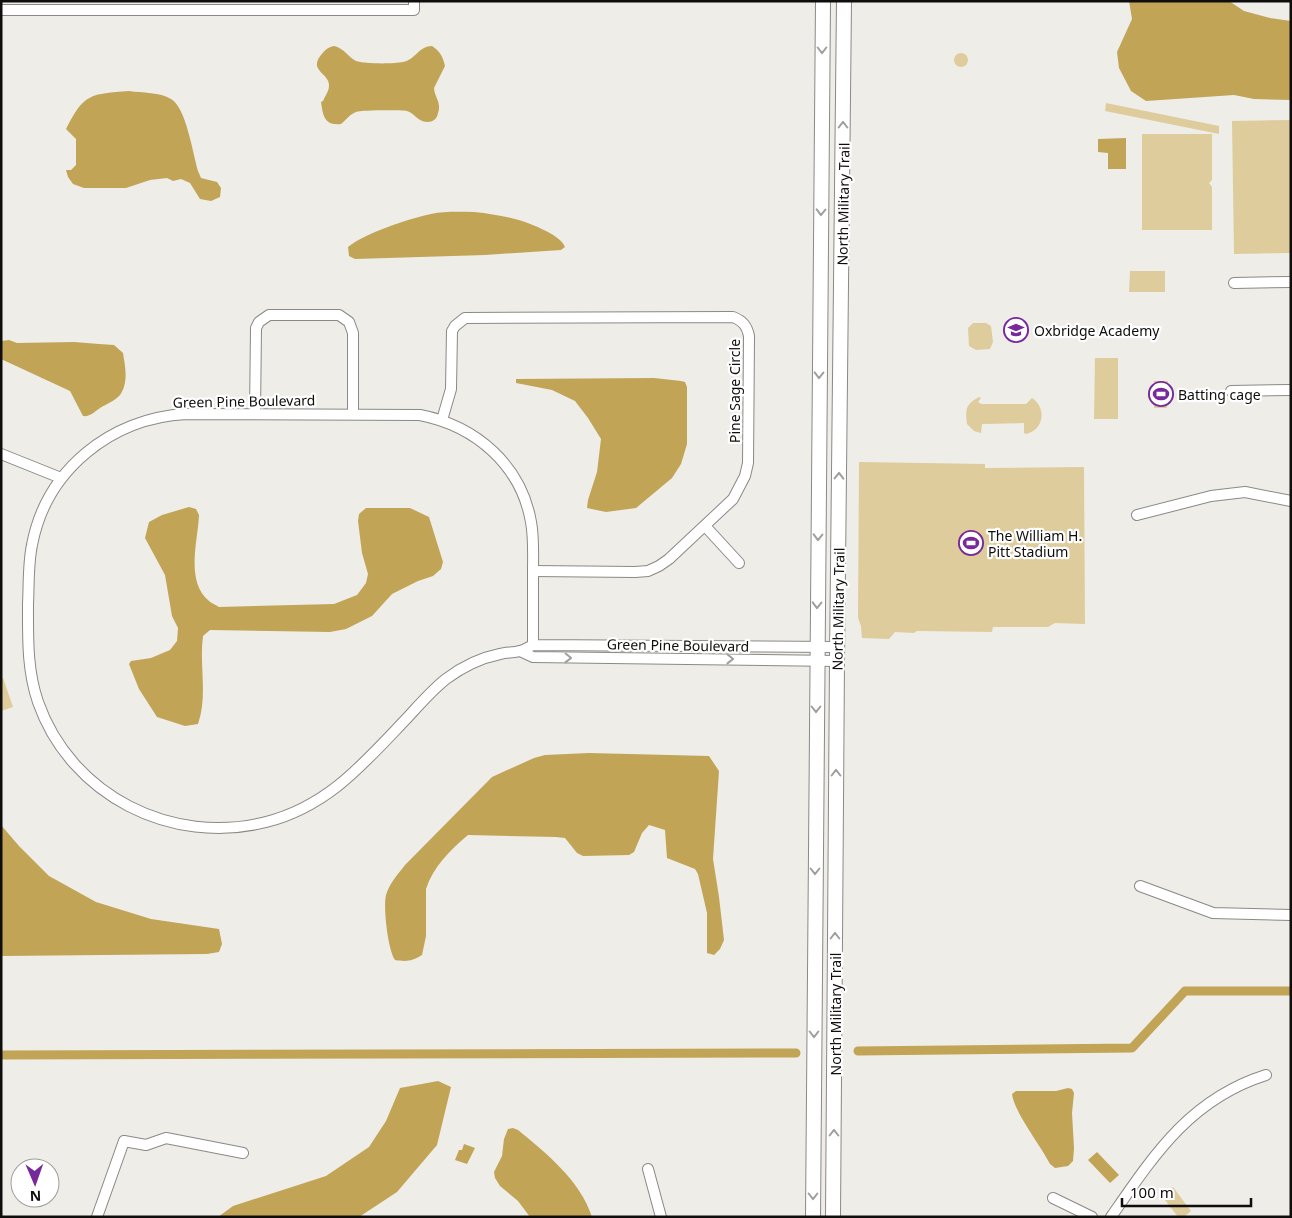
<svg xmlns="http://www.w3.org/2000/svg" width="1292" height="1218" viewBox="0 0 1292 1218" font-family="'Noto Sans',sans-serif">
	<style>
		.green { fill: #dfcc9c }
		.water { fill: #c1a456 }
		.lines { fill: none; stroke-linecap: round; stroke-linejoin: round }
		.canal { stroke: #c1a456; stroke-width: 9 }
		.minor-casing { stroke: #8b8986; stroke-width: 12 }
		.secondary-casing { stroke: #8b8986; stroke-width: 16 }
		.minor { stroke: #fff; stroke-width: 10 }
		.secondary { stroke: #fff; stroke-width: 14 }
		.oneway { stroke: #9f9f9e }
		.labels { text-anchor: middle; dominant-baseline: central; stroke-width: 4.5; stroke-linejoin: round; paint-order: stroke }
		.street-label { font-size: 14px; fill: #0f0e0d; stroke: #fff }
		.poi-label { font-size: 14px; fill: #0f0e0d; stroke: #fff; text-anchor: start }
	</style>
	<rect width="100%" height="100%" fill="#eeede8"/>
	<g class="green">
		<circle cx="961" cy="60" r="7"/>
		<polygon points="1106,103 1219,126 1219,134 1105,111"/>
		<polygon points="1291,120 1291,253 1234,254 1232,121"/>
		<polygon points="1142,134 1212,134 1212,180 1209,183 1212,187 1212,230 1142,230"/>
		<polygon points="1130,271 1165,271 1165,292 1129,292"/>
		<polygon points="973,323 986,323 991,326 993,342 990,349 976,350 969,346 968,328"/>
		<polygon points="1095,358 1118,358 1118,419 1094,419"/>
		<polygon points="1154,381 1168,381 1167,408 1154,408"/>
		<path d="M979 397 981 398 978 402 981 404H1026L1032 398C1047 408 1044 430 1026 434L1024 433V423L982 424 981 433 974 431 967 424C965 409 966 404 979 397Z"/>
		<polygon points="859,462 985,464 985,468 1084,467 1085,624 1055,623 1048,627 993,627 992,632 917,631 914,633 895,632 889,639 862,638 861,626 858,618"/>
		<polygon points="3,678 13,707 1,711 1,679"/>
		<polygon points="1173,1187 1191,1211 1184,1217 1178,1217 1162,1196"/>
	</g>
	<g class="water">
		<polygon points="1129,1 1229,1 1244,11 1270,18 1291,21 1291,100 1254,99 1234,95 1146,101 1131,91 1119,68 1117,52 1132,19"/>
		<path d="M334 46C344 48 348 57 356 61 364 64 394 64 403 62 415 60 419 46 432 46 440 51 443 57 445 66L434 88C434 96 442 103 438 113 437 119 433 122 427 122 418 122 414 113 407 111 400 110 361 110 356 112 350 114 346 120 341 124 324 126 323 115 321 102L323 101C325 96 329 91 329 86 330 73 308 71 321 55 325 50 328 47 334 46Z"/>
		<path d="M129 91C142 93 160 92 171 99 186 107 193 154 198 171L201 178 217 182 221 188 220 197 211 201 200 199 190 183 181 179 173 181 167 178 150 180 126 188H84L73 184 68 177 66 170H71L76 165V139L66 129C84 93 91 94 129 91Z"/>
		<polygon points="1126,138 1126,169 1108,169 1108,153 1098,152 1098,139"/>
		<path d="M474 212C502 215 523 219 548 232 555 236 562 240 565 247L561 250 485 255 355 259 349 256 348 247C365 233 408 219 431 214 445 211 460 212 474 212Z"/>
		<path d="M9 340 17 343 74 342 99 344 114 345 123 353C125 366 129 383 120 395 115 401 106 404 100 408 94 412 90 417 83 416L70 391 1 359V341Z"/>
		<polygon points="654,378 681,381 685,382 687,387 687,444 681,464 672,478 636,508 606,512 587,508 588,500 597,472 601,439 588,418 575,401 552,390 516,383 516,379"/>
		<path d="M189 507 196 509 199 515C198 541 185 581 209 601 211 603 216 605 219 607L334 604 357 595 366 583 368 574 362 553 358 521 359 514 366 508H410L429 517 443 562 441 569 433 576 418 581 392 594 372 616 346 629 330 632 210 630 203 636C199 665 208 695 198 724L185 726 157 717 139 689 129 664 131 661 151 658 170 650 177 641 178 628 172 616 165 575 145 538 149 522 162 515Z"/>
		<path d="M589 753 709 756 719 771 713 859 719 897 724 940 720 949 714 955 707 953V913L698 874 695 869 667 858 665 830 649 825 642 833 634 852 629 855 583 856 577 853 565 838 556 837 468 835C450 850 433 867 426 889V936L422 955C412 961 407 962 395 960 388 950 383 908 386 895 389 884 398 874 405 865L492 777 534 758 545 755Z"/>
		<polygon points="1,825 19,846 49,876 96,902 151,919 219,929 222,944 219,952 207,954 1,956"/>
		<polygon points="438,1081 451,1087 437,1145 397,1192 359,1217 218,1217 233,1206 326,1176 369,1147 386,1121 400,1088"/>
		<path d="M1068 1088 1072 1089 1074 1093 1072 1113 1074 1148 1073 1161 1068 1166 1055 1168 1050 1164C1041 1146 1014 1112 1012 1094L1016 1091H1056Z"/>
		<path d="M513 1128 518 1130C547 1154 580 1180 592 1217H530L518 1201 500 1186 495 1178 494 1172 502 1156 504 1139 508 1129Z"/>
		<polygon points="464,1144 475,1148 467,1164 455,1160 459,1150 462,1150"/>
		<polygon points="1097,1152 1119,1175 1110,1183 1088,1160"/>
	</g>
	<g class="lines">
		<g class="canal">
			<polyline points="858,1051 1132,1048 1185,991 1291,991"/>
			<polyline points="1,1055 796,1053"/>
		</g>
		<defs>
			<g id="minor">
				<polyline points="1,10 414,10 414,1"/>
				<polyline points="1234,283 1291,282"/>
				<polyline points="1231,391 1291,390"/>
				<polyline points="255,414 256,328 259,322 269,315 339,315 349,322 353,333 353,414"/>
				<path d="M442 420 451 389 452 331 455 326 465 318 733 317C743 321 747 326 749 336L748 463 745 476 733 499 669 559 659 566 648 571 635 572 533 571"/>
				<polyline points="1,454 61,478"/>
				<polyline points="1137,515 1211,496 1245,492 1291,501"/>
				<polyline points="705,526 739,563"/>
				<path d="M533 645C533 620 533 596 533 572 533 555 534 538 531 522 521 465 476 426 420 415L186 414C111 418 46 470 32 545 28 564 29 584 28 604 28 638 27 670 38 702 71 796 172 846 266 822 329 806 365 762 408 717 420 704 432 690 446 679 462 667 480 658 500 654 506 652 513 653 520 651 524 650 529 647 533 645L837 647"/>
				<polyline points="520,651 533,657 837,661"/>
				<polyline points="1140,886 1213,913 1291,915"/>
				<polyline points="648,1169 661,1217"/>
				<polyline points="1053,1198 1092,1217"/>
				<polyline points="97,1217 124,1141 146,1145 166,1138 243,1153"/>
				<path d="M1111 1217C1154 1155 1190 1099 1266 1075"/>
			</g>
			<g id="secondary">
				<polyline points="813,1217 823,1"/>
				<polyline points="833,1217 837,661 844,1"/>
			</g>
		</defs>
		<use href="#minor" class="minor-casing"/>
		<use href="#secondary" class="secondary-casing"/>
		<use href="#minor" class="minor"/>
		<use href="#secondary" class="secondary"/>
	</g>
	<defs><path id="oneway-chevron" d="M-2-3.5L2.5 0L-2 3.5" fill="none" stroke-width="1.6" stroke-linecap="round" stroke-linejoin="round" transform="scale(1.25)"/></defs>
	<g class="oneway">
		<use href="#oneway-chevron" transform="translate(822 50) rotate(90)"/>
		<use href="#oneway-chevron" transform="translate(843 125) rotate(-90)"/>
		<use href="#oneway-chevron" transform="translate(821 212) rotate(91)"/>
		<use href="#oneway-chevron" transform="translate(819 375) rotate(91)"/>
		<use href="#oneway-chevron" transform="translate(839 476) rotate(-89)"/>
		<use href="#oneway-chevron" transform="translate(818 537) rotate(91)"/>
		<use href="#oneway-chevron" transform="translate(817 605) rotate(91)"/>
		<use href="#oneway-chevron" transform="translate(568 658) rotate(1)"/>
		<use href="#oneway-chevron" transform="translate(730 659) rotate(1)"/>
		<use href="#oneway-chevron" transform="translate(816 709) rotate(90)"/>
		<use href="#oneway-chevron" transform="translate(836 773) rotate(-90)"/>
		<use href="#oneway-chevron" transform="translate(815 871) rotate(90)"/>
		<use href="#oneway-chevron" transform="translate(835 936) rotate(-90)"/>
		<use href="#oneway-chevron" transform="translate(814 1034) rotate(90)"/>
		<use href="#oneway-chevron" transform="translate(834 1133) rotate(-90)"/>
		<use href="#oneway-chevron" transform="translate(813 1196) rotate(90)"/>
	</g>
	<defs>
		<symbol id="school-ring" viewBox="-11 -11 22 22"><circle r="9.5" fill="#fff" stroke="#77299b" stroke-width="1.5"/><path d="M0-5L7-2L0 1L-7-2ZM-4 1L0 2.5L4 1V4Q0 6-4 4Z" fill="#77299b"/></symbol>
		<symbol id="stadium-ring" viewBox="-11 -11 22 22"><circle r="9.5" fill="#fff" stroke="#77299b" stroke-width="1.5"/><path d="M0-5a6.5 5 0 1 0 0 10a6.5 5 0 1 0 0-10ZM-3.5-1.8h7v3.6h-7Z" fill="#77299b"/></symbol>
	</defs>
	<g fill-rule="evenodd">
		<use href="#school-ring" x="1002" y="316" width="28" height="28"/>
		<use href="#stadium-ring" x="1147" y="380" width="28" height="28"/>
		<use href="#stadium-ring" x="957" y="529" width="28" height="28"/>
	</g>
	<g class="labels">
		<g class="street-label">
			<text transform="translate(843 204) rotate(-89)">North Military Trail</text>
			<text transform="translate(734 391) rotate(-90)">Pine Sage Circle</text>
			<text transform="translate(244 401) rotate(-1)">Green Pine Boulevard</text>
			<text transform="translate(838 609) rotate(-89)">North Military Trail</text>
			<text transform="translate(678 645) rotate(1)">Green Pine Boulevard</text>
			<text transform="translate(835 1014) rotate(-90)">North Military Trail</text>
		</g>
		<g class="poi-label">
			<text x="1034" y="330">Oxbridge Academy</text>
			<text x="1178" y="394">Batting cage</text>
			<text x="988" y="535">The William H.<tspan x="988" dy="16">Pitt Stadium</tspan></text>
		</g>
	</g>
	<rect width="1292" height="1218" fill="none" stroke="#0f0e0d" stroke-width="5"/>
	<g transform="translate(35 1183) rotate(178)"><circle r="24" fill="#ffffff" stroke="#9f9f9e"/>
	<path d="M0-4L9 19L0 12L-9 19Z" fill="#77299b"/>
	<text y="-8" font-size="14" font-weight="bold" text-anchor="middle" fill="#0f0e0d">N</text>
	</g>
	<path d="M1122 1198v8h129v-8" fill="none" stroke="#0f0e0d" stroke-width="2.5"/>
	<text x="1130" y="1198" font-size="15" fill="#0f0e0d" stroke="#ffffff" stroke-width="4" paint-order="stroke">100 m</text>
</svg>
